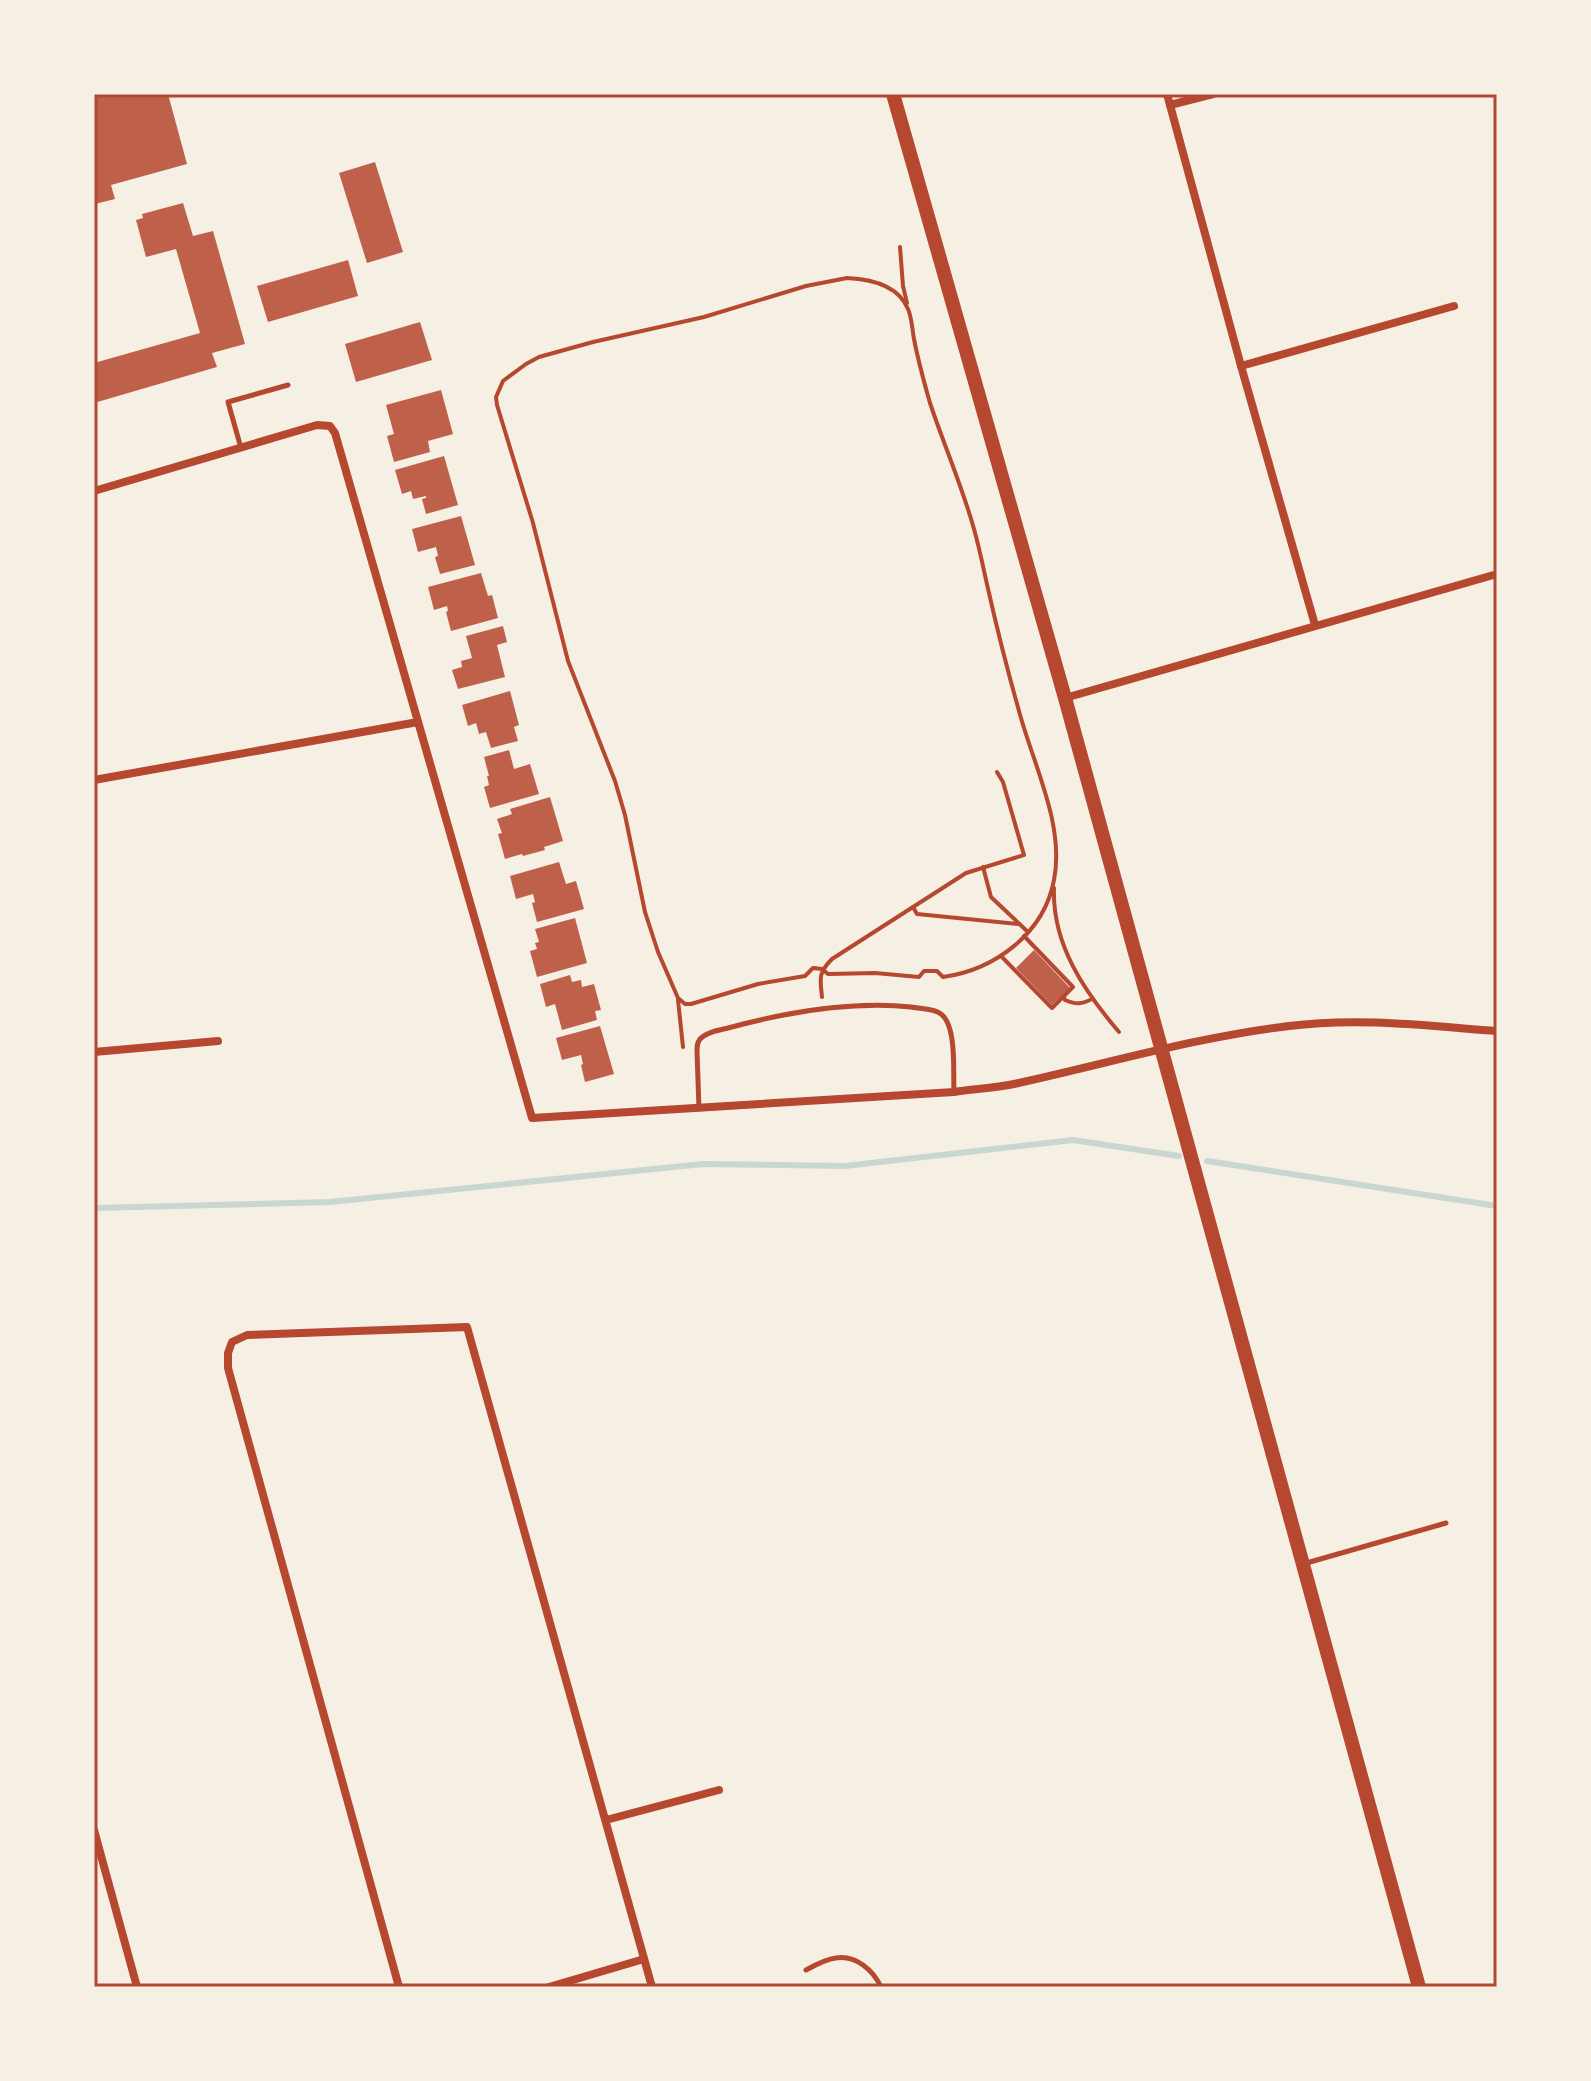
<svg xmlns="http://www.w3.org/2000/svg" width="1591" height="2081" viewBox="0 0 1591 2081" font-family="'Alegreya Sans',sans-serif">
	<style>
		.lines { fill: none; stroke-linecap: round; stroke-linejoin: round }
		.stream { stroke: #c9d6d2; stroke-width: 6 }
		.building { fill: #bf614a }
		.path { stroke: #b5482f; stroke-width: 4 }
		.service { stroke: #b5482f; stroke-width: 5 }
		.minor { stroke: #b5482f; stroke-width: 8 }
		.tertiary { stroke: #b5482f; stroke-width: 14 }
		.neatline { fill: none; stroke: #b5482f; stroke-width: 3 }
	</style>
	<rect width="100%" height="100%" fill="#f6efe4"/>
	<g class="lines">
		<g class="stream">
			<polyline points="1207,1161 1497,1206"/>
			<polyline points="94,1208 330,1202 703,1164 845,1166 1073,1140 1179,1156"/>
		</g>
	</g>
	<g class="building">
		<polygon points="94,94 168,94 187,164 111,185 115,199 95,204"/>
		<polygon points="375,162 403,252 367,263 339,173"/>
		<polygon points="183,203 193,236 213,231 245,344 212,353 217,367 94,403 94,363 200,333 176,249 146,257 136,220 143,218 142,214"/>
		<polygon points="348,260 358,296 268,322 257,286"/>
		<polygon points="420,322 432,360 356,382 345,344"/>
		<polygon points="441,390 453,434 428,441 430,452 394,462 387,436 394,434 386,405"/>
		<polygon points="444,456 458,505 426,514 422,499 426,498 426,496 413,499 411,491 402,494 395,470"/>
		<polygon points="461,516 475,565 440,574 435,557 438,556 436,547 418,552 412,529"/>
		<polygon points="481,573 488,596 492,595 498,618 451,631 446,612 448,611 447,606 434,610 428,587"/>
		<polygon points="503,626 507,642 497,645 505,677 458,689 452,670 462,667 461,661 472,658 466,636"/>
		<polygon points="510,691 519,725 514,727 518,741 491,748 486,732 479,734 476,723 468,726 462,705"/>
		<polygon points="509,750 514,769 530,764 539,794 490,808 484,787 489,785 487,776 489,776 484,757"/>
		<polygon points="550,797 563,841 544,847 545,850 523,856 522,854 505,859 498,834 502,833 497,819 512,814 510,809"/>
		<polygon points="559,862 566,884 576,881 584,909 537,922 532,903 535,902 533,894 516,899 510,876"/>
		<polygon points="575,918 587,963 537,977 530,951 537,949 535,943 539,942 535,929"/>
		<polygon points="1034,950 1070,988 1052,1005 1016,968"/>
		<polygon points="570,975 572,982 581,980 582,987 594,984 601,1010 595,1011 597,1020 562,1030 555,1004 546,1007 540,984"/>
		<polygon points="600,1026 614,1074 585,1082 581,1065 583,1064 581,1055 562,1060 556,1038"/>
	</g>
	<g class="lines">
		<g class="path">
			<polyline points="900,247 903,286 907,303"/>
			<path d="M847 278C870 279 898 285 908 309 912 318 912 329 914 339 918 360 924 382 930 403 944 445 962 486 974 529 980 550 984 572 989 593 998 633 1008 672 1019 711 1033 764 1065 825 1054 880 1044 934 994 970 943 977L937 971H924L919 977 875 973 828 974 822 969 813 968 805 976 758 984 691 1004H685L678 998 658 952 645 912 625 815 615 781 568 661 533 523 497 405 496 397 503 381 526 364 539 357 593 342 704 317 806 286Z"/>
			<polyline points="983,867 991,897 1028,932"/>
			<path d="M1054 888C1052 944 1084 991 1119 1032"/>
			<polyline points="913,907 917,914 1019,924"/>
			<polyline points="1001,956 1052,1008 1073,987 1024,936"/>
			<path d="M822 997C820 978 818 973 832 959L966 873 1024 855 1003 782 997 772"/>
			<path d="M1064 997 1065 1000C1076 1005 1082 1004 1092 999"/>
			<polyline points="678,1000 683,1047"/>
		</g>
		<g class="service">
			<polyline points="241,448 228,402 288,385"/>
			<path d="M699 1109 697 1051C697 1046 697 1043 700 1039 706 1032 720 1030 728 1028 787 1012 851 1001 911 1007 921 1009 933 1008 941 1014 957 1026 953 1072 954 1091"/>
			<polyline points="1303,1564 1446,1523"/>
			<path d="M806 1970C815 1965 826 1959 836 1958 856 1955 873 1970 881 1987"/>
		</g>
		<g class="minor">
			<polyline points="1167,94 1241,366 1315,625"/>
			<polyline points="1170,105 1213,94"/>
			<polyline points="1241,366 1454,306"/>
			<path d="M94 491 317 425 330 426 335 433 532 1118 954 1092C974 1089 994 1088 1014 1084 1106 1064 1196 1037 1289 1026 1358 1017 1429 1026 1497 1031"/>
			<polyline points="1065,698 1497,574"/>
			<polyline points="94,780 418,722"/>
			<polyline points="94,1052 218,1041"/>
			<polyline points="606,1820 719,1790"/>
			<polyline points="94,1830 137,1987"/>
			<polyline points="399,1987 228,1368 228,1353 232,1342 247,1335 467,1327 652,1987"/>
			<polyline points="549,1987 644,1959"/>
		</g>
		<polyline class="tertiary" points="893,94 1065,698 1419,1987"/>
	</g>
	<rect width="1591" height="2081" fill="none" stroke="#f6efe4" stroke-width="192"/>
	<rect x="96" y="96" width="1399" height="1889" class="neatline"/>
</svg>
